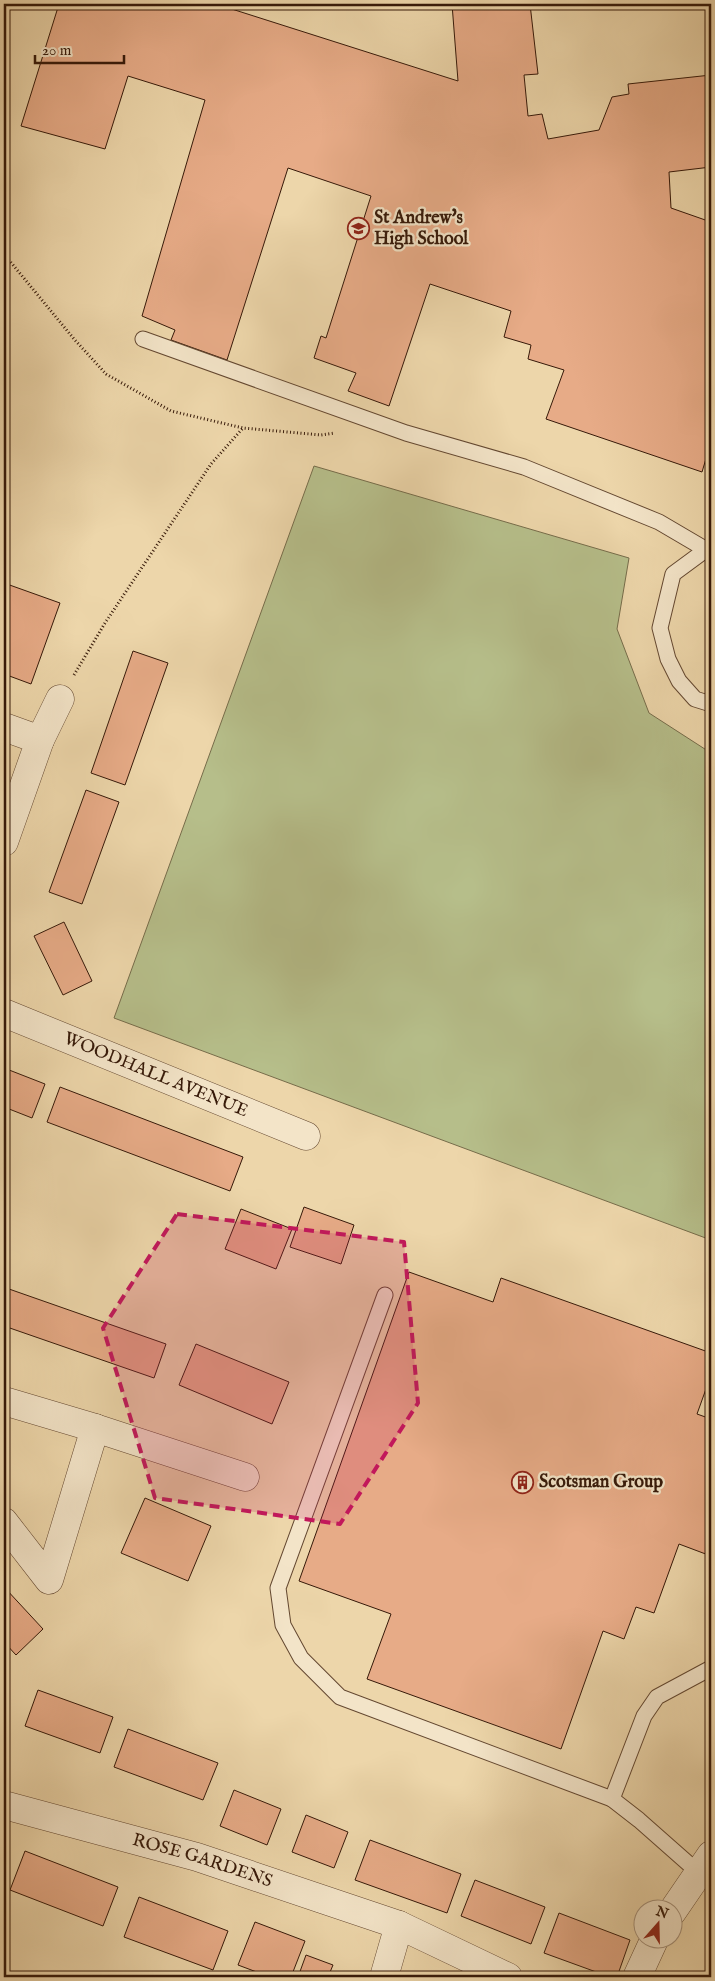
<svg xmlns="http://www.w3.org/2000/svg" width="715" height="1981" viewBox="0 0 715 1981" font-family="'IM FELL English',serif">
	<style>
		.green { fill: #b6be8a; stroke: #766c4a }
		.building { fill: #e7ab87; stroke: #361909 }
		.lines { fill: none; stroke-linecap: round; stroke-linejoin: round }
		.lane-casing { stroke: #644831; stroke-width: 17 }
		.street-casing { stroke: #644831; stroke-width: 29 }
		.path { stroke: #361909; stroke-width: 3; stroke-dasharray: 1 2.5; stroke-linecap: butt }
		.lane { stroke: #f3e4c8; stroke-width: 15 }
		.street { stroke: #f3e4c8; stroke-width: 28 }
		.marked { fill: #c2185b; fill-opacity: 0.2; stroke: #c2185b; stroke-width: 4; stroke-dasharray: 10 6; stroke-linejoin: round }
		.labels { text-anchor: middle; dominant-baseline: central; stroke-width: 4.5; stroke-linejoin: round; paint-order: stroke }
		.poi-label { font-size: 18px; font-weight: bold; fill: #361909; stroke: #f3e4c8; text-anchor: start }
		.street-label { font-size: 18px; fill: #361909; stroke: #f3e4c8 }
	</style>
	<rect width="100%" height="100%" fill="#edd6aa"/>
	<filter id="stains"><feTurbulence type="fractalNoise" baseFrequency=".004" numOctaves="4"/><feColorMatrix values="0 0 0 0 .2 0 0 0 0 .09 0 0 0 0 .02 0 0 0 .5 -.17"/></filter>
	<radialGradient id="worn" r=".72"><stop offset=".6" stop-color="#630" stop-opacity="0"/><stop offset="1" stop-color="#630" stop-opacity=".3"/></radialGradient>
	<polygon class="green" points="314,466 629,558 617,629 649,713 711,753 711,1240 114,1018"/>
	<g class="building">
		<polygon points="59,4 216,4 458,81 452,4 530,4 538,74 524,75 528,116 542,114 548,139 599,130 612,97 629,94 628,84 711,75 711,167 669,172 671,208 711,222 711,442 702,472 546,419 564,370 528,359 531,345 504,337 511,311 430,284 389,406 348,391 356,373 314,358 321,336 326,338 371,196 288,168 227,360 171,340 175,330 142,316 205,100 128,76 105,149 21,126"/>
		<polygon points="4,583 60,603 31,684 4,674"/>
		<polygon points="133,651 168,663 125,785 91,773"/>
		<polygon points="86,790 119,802 82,904 49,892"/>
		<polygon points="64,922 92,981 63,995 34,936"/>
		<polygon points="4,1068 45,1084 32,1118 4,1107"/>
		<polygon points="60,1087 243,1157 230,1191 47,1122"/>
		<polygon points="304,1207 354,1225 341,1264 290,1247"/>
		<polygon points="241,1209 292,1229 276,1269 225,1249"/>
		<polygon points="409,1272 493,1302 501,1278 711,1353 711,1375 697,1414 711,1419 711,1556 679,1544 654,1613 636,1607 624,1639 603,1631 561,1749 367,1679 391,1614 299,1581"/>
		<polygon points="9,1289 166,1344 154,1378 4,1326 4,1303"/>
		<polygon points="196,1344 289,1382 272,1424 179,1385"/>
		<polygon points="145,1498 211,1526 188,1581 121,1553"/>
		<polygon points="5,1588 43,1629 16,1655 4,1642 4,1590"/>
		<polygon points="38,1690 113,1717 100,1753 25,1726"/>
		<polygon points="128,1729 218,1763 203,1800 114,1767"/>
		<polygon points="234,1790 281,1809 267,1845 220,1826"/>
		<polygon points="306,1815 348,1832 334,1868 292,1852"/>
		<polygon points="370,1840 461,1874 447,1913 355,1880"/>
		<polygon points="25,1851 118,1887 103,1926 10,1890"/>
		<polygon points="475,1880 545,1907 531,1944 461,1916"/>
		<polygon points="139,1897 228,1931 213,1970 124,1937"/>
		<polygon points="559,1913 630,1940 617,1977 610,1977 544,1953"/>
		<polygon points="255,1922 305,1941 291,1977 270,1977 238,1965"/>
		<polygon points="306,1955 333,1965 328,1977 298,1977"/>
	</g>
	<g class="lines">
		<defs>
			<g id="lane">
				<polyline points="143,339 406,433 524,467 659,522 705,549"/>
				<polyline points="711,546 673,574 660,628 668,659 679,681 695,699 711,704"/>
				<polyline points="385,1295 278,1588 283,1625 301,1658 340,1697 612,1799"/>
				<polyline points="699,1873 639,1820 612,1799 644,1716 657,1697 711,1668"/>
			</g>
			<g id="street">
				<polyline points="4,727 40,740 4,842"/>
				<polyline points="40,740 60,699"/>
				<path id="s1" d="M4 1013 306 1136"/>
				<polyline points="4,1401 95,1428"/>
				<polyline points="4,1522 49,1580 95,1428 245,1477"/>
				<path id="s2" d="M4 1805 197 1857 399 1925 384 1977"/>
				<polyline points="672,1912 711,1855"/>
				<polyline points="399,1925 508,1977"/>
				<polyline points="637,1977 655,1938"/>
			</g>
		</defs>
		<use href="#lane" class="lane-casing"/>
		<use href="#street" class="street-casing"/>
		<g class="path">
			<polyline points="4,254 74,339 106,374 171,411 243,428 321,435 335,433"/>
			<polyline points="74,675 105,623 211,464 243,428"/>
		</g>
		<use href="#lane" class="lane"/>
		<use href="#street" class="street"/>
	</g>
	<path class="marked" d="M177 1214 404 1242 418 1403 340 1524 155 1498 103 1328Z"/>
	<defs>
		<symbol id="school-ring" viewBox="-11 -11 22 22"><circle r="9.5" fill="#f3e4c8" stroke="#8f2418" stroke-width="1.5"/><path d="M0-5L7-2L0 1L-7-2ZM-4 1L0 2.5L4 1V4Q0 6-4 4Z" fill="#8f2418"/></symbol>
		<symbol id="building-ring" viewBox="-11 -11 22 22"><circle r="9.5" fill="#f3e4c8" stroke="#8f2418" stroke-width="1.5"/><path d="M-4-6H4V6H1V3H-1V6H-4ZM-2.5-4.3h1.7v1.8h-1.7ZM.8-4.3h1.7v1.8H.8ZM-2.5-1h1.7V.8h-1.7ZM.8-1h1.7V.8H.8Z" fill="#8f2418"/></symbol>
	</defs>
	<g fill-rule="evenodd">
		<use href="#school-ring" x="346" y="216" width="25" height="25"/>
		<use href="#building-ring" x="510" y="1470" width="25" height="25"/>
	</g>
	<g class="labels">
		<g class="poi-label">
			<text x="374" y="218">St Andrew's<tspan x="374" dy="21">High School</tspan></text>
			<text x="539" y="1482">Scotsman Group</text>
		</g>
		<g class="street-label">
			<text stroke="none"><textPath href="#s1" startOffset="164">WOODHALL AVENUE</textPath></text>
			<text stroke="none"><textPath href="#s2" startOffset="206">ROSE GARDENS</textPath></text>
		</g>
	</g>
	<rect width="715" height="1981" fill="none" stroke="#edd6aa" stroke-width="20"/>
	<rect x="5" y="5" width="705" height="1971" fill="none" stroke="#361909" stroke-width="2.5"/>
	<rect x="10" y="10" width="695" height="1961" fill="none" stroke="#361909"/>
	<g transform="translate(658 1924) rotate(20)"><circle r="24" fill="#f3e4c8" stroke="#a7937c"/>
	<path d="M0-4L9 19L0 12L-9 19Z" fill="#8f2418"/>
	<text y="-8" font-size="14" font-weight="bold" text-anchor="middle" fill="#361909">N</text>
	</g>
	<path d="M35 55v8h89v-8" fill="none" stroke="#361909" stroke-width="2.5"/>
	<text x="42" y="55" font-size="15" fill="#361909" stroke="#f3e4c8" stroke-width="4" paint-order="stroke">20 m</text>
	<rect width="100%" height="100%" filter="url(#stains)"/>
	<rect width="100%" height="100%" fill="url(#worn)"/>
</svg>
